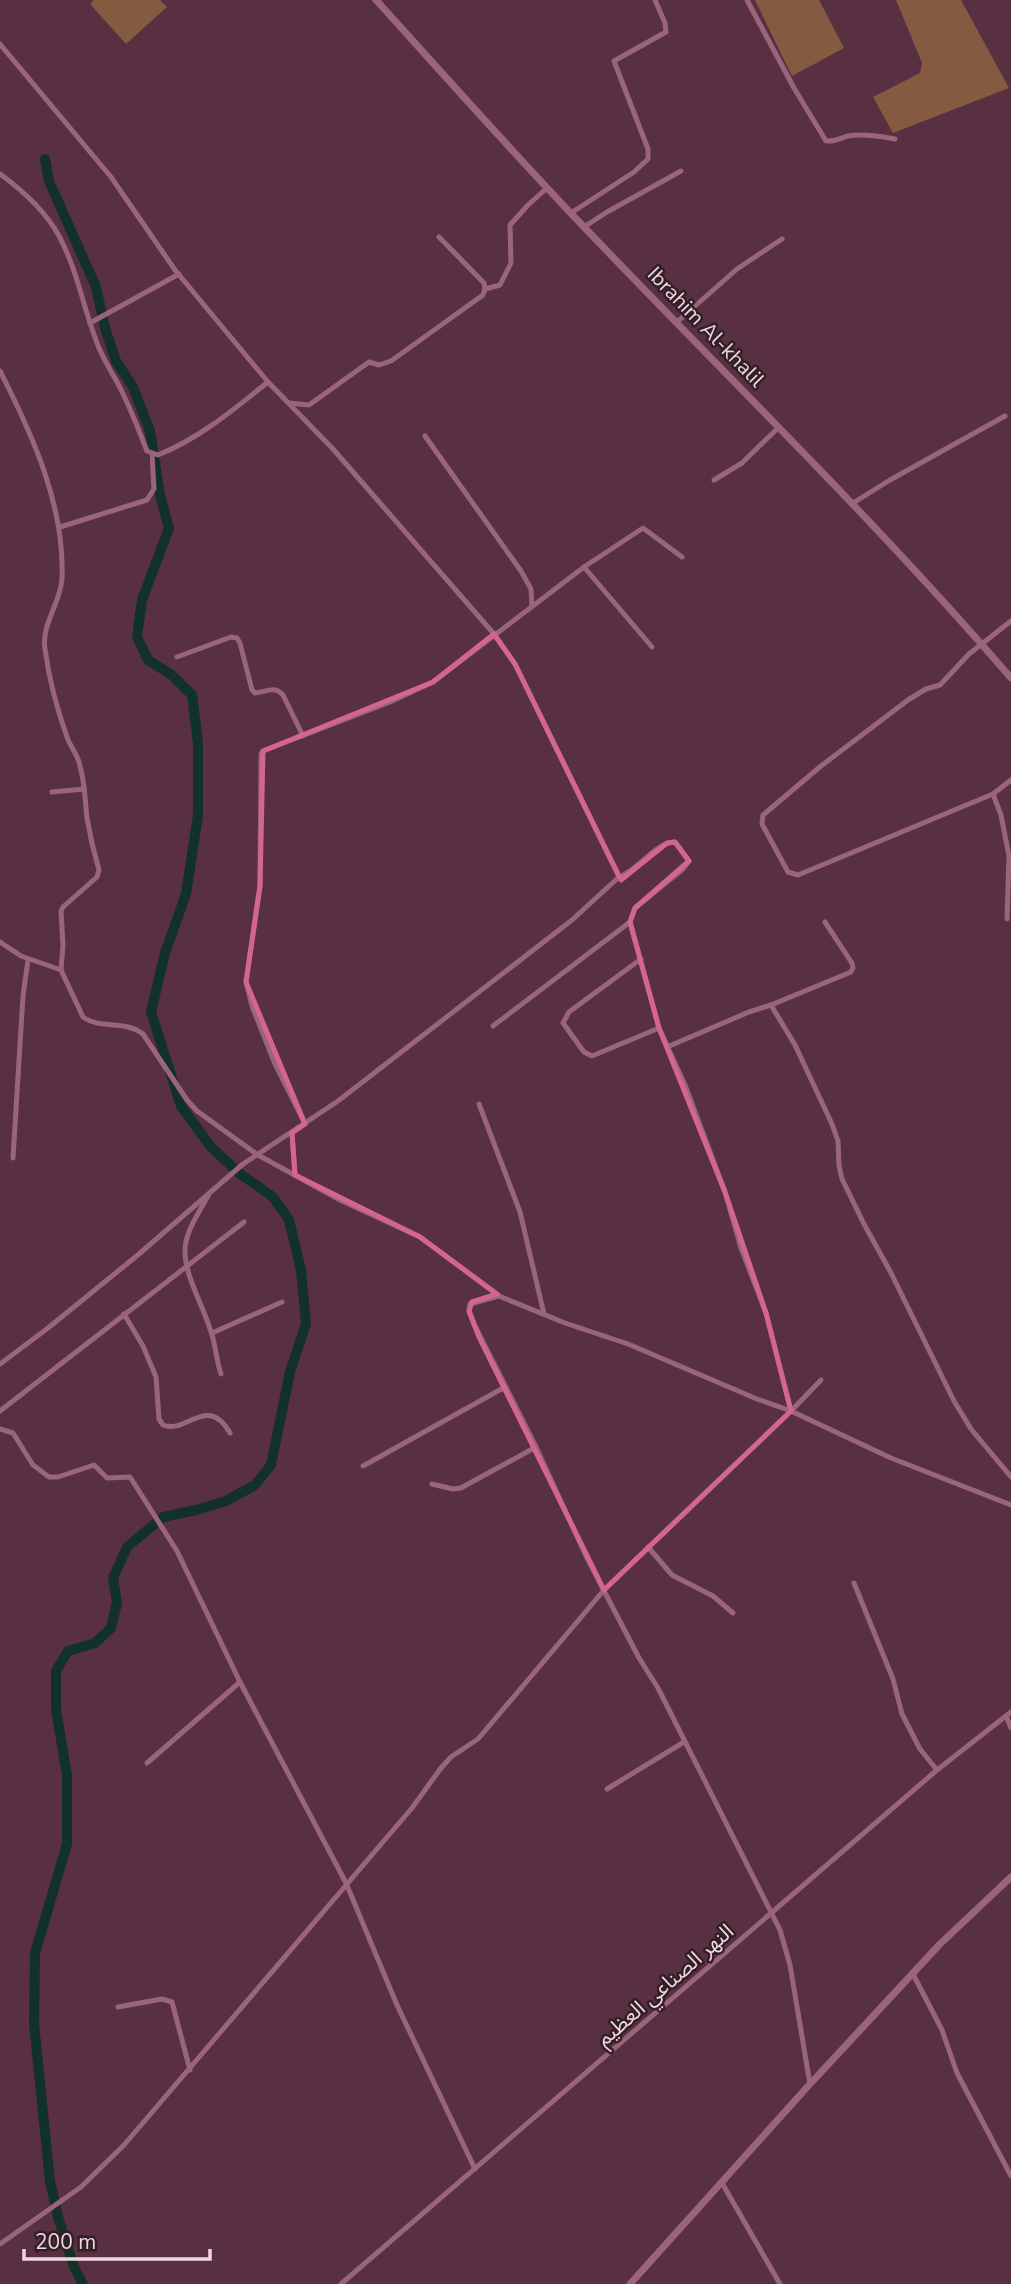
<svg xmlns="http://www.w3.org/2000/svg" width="1011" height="2284" viewBox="0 0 1011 2284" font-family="'Nunito Sans','Noto Sans Arabic',sans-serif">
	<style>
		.green { fill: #845a40 }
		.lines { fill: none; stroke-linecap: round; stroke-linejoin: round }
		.river { stroke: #113129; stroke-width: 10 }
		.minor { stroke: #9a657b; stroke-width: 5 }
		.tertiary { stroke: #9a657b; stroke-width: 7 }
		.marked { fill: none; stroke: #d46490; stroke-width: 5; stroke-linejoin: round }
		.labels { text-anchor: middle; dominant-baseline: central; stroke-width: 5; stroke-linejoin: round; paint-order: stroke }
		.street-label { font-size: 21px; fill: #f0d5df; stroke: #321f27 }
	</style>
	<rect width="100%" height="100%" fill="#593042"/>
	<g class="green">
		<polygon points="94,0 160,0 167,7 126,44 90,4"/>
		<polygon points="755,0 819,0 844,48 792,76"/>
		<polygon points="896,0 961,0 1009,88 893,133 873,97 920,73 922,63"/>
	</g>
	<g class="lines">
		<polyline class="river" points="45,159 49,181 96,287 105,328 116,361 133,387 150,431 160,495 169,528 142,600 137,637 148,660 172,675 192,695 198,743 198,815 186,894 165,953 151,1012 181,1106 211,1147 239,1173 273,1197 289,1220 301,1270 306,1324 290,1372 271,1465 255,1485 226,1501 196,1510 163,1517 127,1547 113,1578 117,1603 111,1628 95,1643 68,1651 56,1671 56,1710 67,1775 67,1844 35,1953 34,2024 50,2181 58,2217 74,2267 83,2284"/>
		<g class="minor">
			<path d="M747 0 794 88 826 141C835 142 840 138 848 136 863 133 880 136 895 139"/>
			<path d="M0 44 111 177 175 270 268 382 333 449 494 634 515 664 619 877C639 870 654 843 675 842L689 861 683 869 635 908 630 922 659 1028 685 1085 725 1192 741 1248 766 1313 791 1411"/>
			<path d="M0 174C22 190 46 212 59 236 78 271 84 312 99 348 104 360 111 371 117 382 129 404 138 428 147 451L158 455C200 438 233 410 268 382"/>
			<polyline points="571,213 634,172 648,159 648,149 614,61 666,32 665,23 655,0"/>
			<polyline points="584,227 607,212 681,171"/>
			<polyline points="485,289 500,285 511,263 510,225 528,205 547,188"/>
			<polyline points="677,322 737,269 782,239"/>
			<polyline points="90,323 179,274"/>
			<path d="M0 371C32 434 65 506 62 578 61 603 41 624 45 649 49 679 57 709 67 737 71 748 78 755 80 766 85 783 85 801 87 818 90 836 94 853 99 870L97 877 63 907 61 911 63 945 61 970 83 1017C101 1030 123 1019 143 1034L187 1100 197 1111 258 1155 340 1200 420 1237 499 1296 565 1323 628 1344 757 1399 791 1411 891 1458 1011 1505"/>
			<polyline points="289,403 309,405 369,362 379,365 391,361 483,295 485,289 484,283 439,237"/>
			<polyline points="425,436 521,571 531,589 532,607"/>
			<polyline points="714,480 742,463 779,427"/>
			<polyline points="853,503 890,480 1005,416"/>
			<polyline points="60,527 147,500 154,489 152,455"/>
			<polyline points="584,567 652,647"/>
			<polyline points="1011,621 969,654 940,685 926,689 908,700 821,766 763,815 762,824 788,872 798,875 993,794 1011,780"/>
			<path d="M177 657 231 637 237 638 240 643 252 690 255 693C267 692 274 685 283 695L303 736"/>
			<polyline points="52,792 84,789"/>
			<polyline points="993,794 1001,815 1009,856 1007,919"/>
			<polyline points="0,942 21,956 61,970"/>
			<polyline points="641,959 569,1012 563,1023 584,1052 592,1056 659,1028"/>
			<polyline points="771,1005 795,1045 832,1124 838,1141 839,1166 842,1179 865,1226 890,1271 954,1401 971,1429 1011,1477"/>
			<polyline points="493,1026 630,922"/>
			<polyline points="667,1047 749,1012 771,1005 851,972 853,968 852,963 825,922"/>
			<polyline points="479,1104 520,1212 544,1314"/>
			<polyline points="305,1124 275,1064 252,1006 246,982 260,886 261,754 263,751 390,702 433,682 584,567 643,528 682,557"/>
			<polyline points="292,1133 295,1175"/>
			<polyline points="13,1158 23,996 28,960"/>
			<path d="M209 1194C200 1211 186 1230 185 1249 184 1275 204 1307 211 1332 216 1345 216 1360 221 1374"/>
			<polyline points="499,1296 470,1304 469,1311 474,1324 536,1447 587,1558 639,1658 658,1688 780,1930 790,1965 810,2084"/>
			<path d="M124 1314 143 1346 156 1377 159 1419 163 1425C186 1435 207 1393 230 1433"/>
			<polyline points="212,1333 282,1302"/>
			<polyline points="0,1364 48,1328 139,1254 243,1164 338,1101 572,920 619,877"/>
			<polyline points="0,1411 244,1222"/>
			<polyline points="0,1429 13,1433 33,1465 49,1477 58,1477 94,1465 107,1478 130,1477 177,1551 240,1682 346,1883 397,2005 475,2169"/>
			<polyline points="363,1466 505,1387"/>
			<polyline points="432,1484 453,1489 461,1488 536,1447"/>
			<polyline points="648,1547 672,1575 713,1596 733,1613"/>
			<polyline points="854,1583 893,1679 902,1714 920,1749 937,1770"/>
			<polyline points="1006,1716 1011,1728"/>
			<polyline points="147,1763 240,1682"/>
			<polyline points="607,1789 684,1742"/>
			<polyline points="913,1974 942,2030 957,2073 1011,2176"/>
			<polyline points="118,2007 162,1999 172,2002 190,2070"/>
			<polyline points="722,2183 780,2284"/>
			<polyline points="0,2244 81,2187 124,2145 412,1808 441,1768 451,1757 478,1739 604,1590 791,1411 821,1380"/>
			<polyline points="341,2284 937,1770 1011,1712"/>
		</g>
		<g class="tertiary">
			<path d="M376 0C445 76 513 153 584 227 727 377 876 521 1011 678"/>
			<polyline points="630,2284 810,2084 940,1944 1011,1877"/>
		</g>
	</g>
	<path class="marked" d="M494 634 515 664 621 880 667 843 675 842 689 861 635 908 630 922 659 1028 725 1192 766 1313 791 1411 604 1590 479 1337 469 1311 472 1302 497 1294 420 1237 295 1175 292 1133 305 1124 246 982 260 886 263 751 433 682Z"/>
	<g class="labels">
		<g class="street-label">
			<text transform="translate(706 327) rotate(46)">Ibrahim Al-khalil</text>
			<text transform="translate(665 1985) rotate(-41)">النهر الصناعي العظيم</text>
		</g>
	</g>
	<path d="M24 2249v10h186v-10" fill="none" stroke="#f0d5df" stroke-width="3.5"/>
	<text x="35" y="2249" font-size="21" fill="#f0d5df" stroke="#321f27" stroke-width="5" paint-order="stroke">200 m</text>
</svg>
